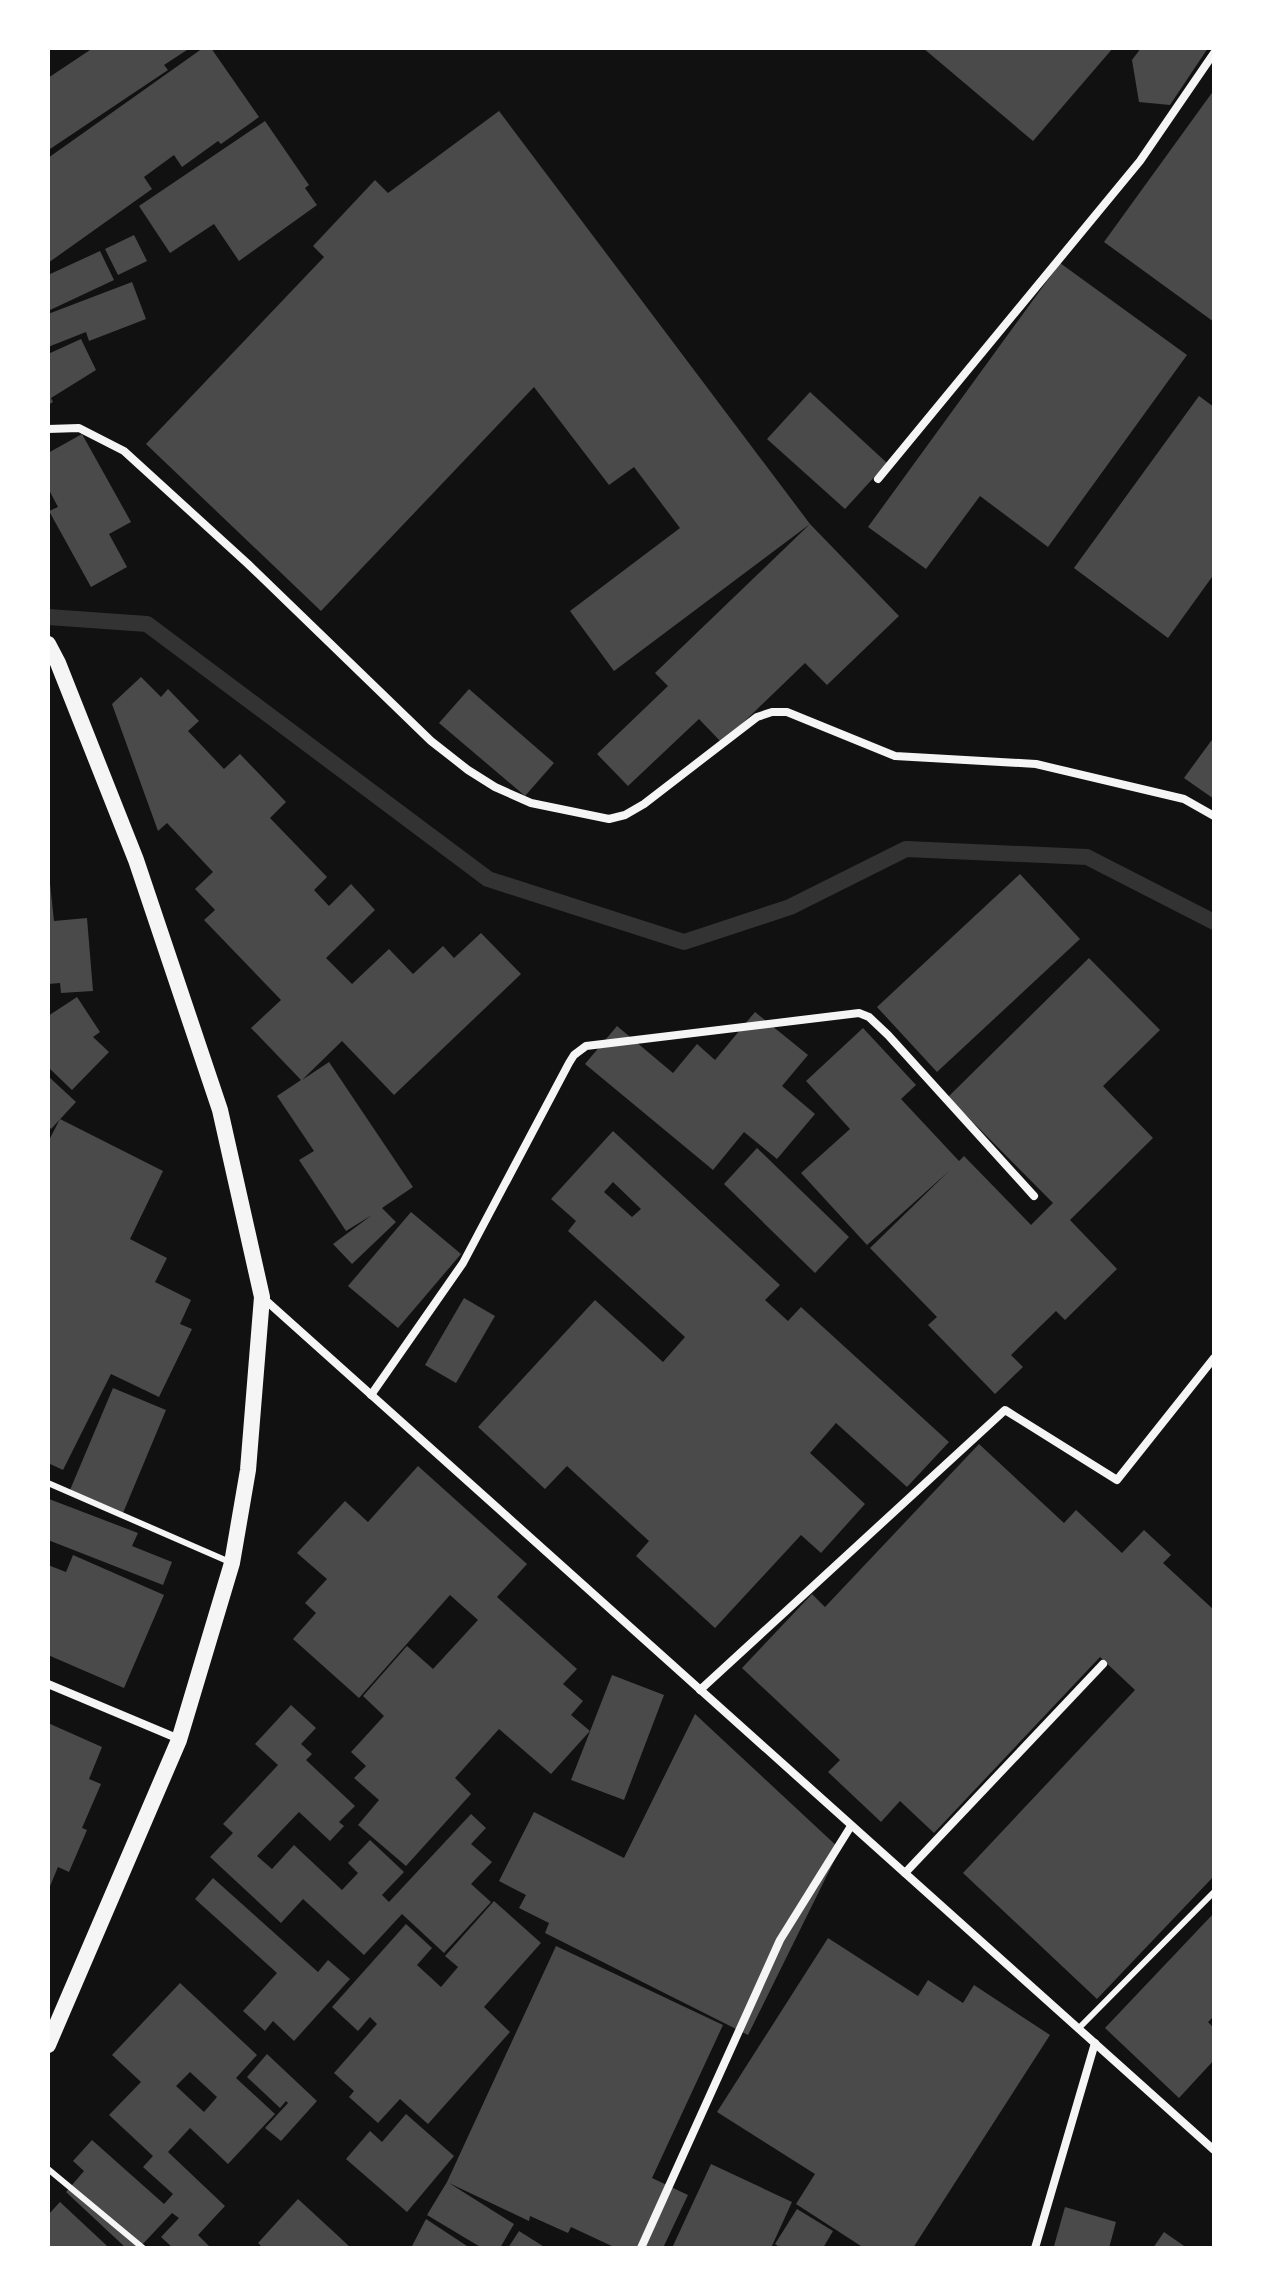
<svg xmlns="http://www.w3.org/2000/svg" width="1262" height="2296" viewBox="0 0 1262 2296" font-family="Montserrat,sans-serif">
	<style>
		.lines { fill: none; stroke-linecap: round; stroke-linejoin: round }
		.stream { stroke: #333; stroke-width: 16 }
		.building { fill: #4a4a4a; fill-rule: evenodd }
		.service { stroke: #f5f5f5; stroke-width: 6 }
		.minor { stroke: #f5f5f5; stroke-width: 8 }
		.secondary { stroke: #f5f5f5; stroke-width: 16 }
	</style>
	<rect width="100%" height="100%" fill="#111"/>
	<g class="lines">
		<polyline class="stream" points="48,617 147,624 488,879 684,942 790,907 906,849 1087,857 1214,922"/>
	</g>
	<g class="building">
		<polygon points="93,48 190,48 164,65 168,70 50,149 48,78"/>
		<polygon points="203,48 211,48 259,117 221,144 218,141 182,167 174,155 144,177 152,189 48,263 48,158"/>
		<polygon points="923,48 1113,48 1033,141"/>
		<polygon points="1141,48 1208,48 1170,105 1139,102 1132,60"/>
		<polygon points="1214,90 1214,322 1104,242"/>
		<polygon points="499,111 810,524 899,616 827,685 805,663 722,743 699,719 628,786 597,754 668,686 655,673 810,524 614,671 570,611 680,528 634,467 609,485 534,387 321,611 146,444 324,257 313,246 375,180 388,193"/>
		<polygon points="265,121 309,185 305,188 317,205 239,261 214,224 170,253 139,206"/>
		<polygon points="134,235 147,261 118,275 105,249"/>
		<polygon points="100,251 114,280 48,311 48,275"/>
		<polygon points="1060,263 1187,355 1048,547 980,496 926,569 868,527"/>
		<polygon points="132,282 146,319 89,341 86,332 48,347 48,314"/>
		<polygon points="81,339 96,370 51,398 53,402 48,405 48,354"/>
		<polygon points="810,392 887,463 845,509 767,439"/>
		<polygon points="1199,396 1214,407 1214,579 1212,577 1168,638 1074,568"/>
		<polygon points="82,434 131,522 109,534 127,567 91,587 49,511 58,507 48,488 48,453"/>
		<polygon points="141,677 161,697 168,689 199,721 188,731 224,769 240,754 286,802 270,818 327,877 314,890 329,906 351,884 375,910 326,958 352,984 389,949 413,974 443,946 454,958 481,933 521,974 394,1095 342,1041 302,1080 329,1062 413,1187 382,1208 396,1222 352,1264 333,1244 372,1215 346,1231 313,1181 299,1160 314,1151 277,1096 301,1080 251,1028 281,1000 204,920 215,910 195,889 213,872 167,823 158,831 112,704"/>
		<polygon points="469,689 554,763 525,796 439,723"/>
		<polygon points="1214,737 1214,799 1184,778"/>
		<polygon points="1020,874 1080,939 937,1072 877,1007"/>
		<polygon points="48,883 50,883 54,921 87,918 93,991 61,993 60,983 48,984"/>
		<polygon points="1089,958 1160,1030 1103,1086 1153,1138 1070,1220 1117,1269 1065,1320 1056,1311 1011,1355 1023,1367 995,1394 928,1325 937,1317 870,1248 950,1170 867,1245 801,1173 850,1129 806,1081 863,1028 916,1085 901,1099 959,1161 964,1156 1031,1225 1053,1203 948,1097"/>
		<polygon points="77,997 100,1032 93,1037 109,1052 72,1090 48,1067 48,1016"/>
		<polygon points="755,1012 808,1055 782,1086 815,1114 777,1159 744,1132 713,1170 585,1064 617,1026 673,1073 697,1044 715,1060"/>
		<polygon points="48,1076 76,1102 51,1129 48,1126"/>
		<polygon points="60,1119 163,1171 130,1239 167,1258 155,1282 191,1300 180,1324 192,1329 159,1397 111,1374 63,1470 48,1463 48,1142"/>
		<path d="M613 1131 780 1285 765 1300 788 1321 801 1307 949 1442 907 1487 836 1423 810 1453 865 1504 821 1553 801 1535 715 1628 636 1556 649 1541 567 1466 545 1489 478 1427 595 1300 663 1362 685 1337 568 1231 576 1221 551 1199ZM613 1182 641 1209 632 1217 604 1192Z"/>
		<polygon points="757,1148 849,1237 815,1273 724,1184"/>
		<polygon points="411,1212 461,1254 398,1328 348,1286"/>
		<polygon points="464,1298 495,1316 456,1383 425,1365"/>
		<polygon points="113,1388 166,1410 123,1513 70,1490"/>
		<polygon points="979,1444 1064,1523 1076,1510 1122,1553 1144,1530 1171,1555 1163,1563 1214,1610 1214,1876 1097,1999 963,1873 1135,1690 1100,1657 934,1833 900,1801 881,1822 828,1772 840,1760 742,1668 812,1594 825,1607"/>
		<polygon points="418,1466 527,1564 497,1597 577,1669 563,1684 583,1701 571,1715 590,1731 551,1774 499,1729 455,1778 471,1794 406,1866 358,1825 379,1800 354,1778 366,1766 351,1752 384,1716 363,1696 407,1646 433,1669 478,1620 450,1595 359,1698 293,1639 316,1613 305,1603 327,1579 297,1553 345,1501 368,1522"/>
		<polygon points="49,1499 138,1533 132,1546 172,1562 163,1585 48,1540"/>
		<polygon points="73,1555 164,1595 124,1688 48,1655 48,1565 66,1572"/>
		<polygon points="612,1675 664,1695 624,1800 571,1780"/>
		<polygon points="291,1705 316,1728 301,1744 312,1754 306,1760 355,1806 339,1822 344,1826 330,1841 299,1812 257,1856 272,1869 294,1845 342,1890 358,1873 348,1863 370,1840 404,1872 382,1895 389,1902 471,1814 486,1828 471,1844 492,1862 471,1884 491,1902 444,1953 402,1914 364,1955 303,1899 281,1923 210,1857 233,1833 223,1824 278,1765 255,1744"/>
		<polygon points="695,1714 840,1849 748,2035 545,1933 549,1923 519,1908 526,1895 499,1881 534,1812 624,1858"/>
		<polygon points="48,1723 102,1747 89,1779 101,1784 82,1828 87,1830 69,1872 58,1867 48,1891"/>
		<polygon points="213,1878 318,1972 328,1960 350,1979 294,2041 273,2021 265,2031 243,2011 277,1973 195,1899"/>
		<polygon points="494,1901 541,1943 484,2007 510,2032 428,2124 400,2099 378,2123 349,2097 354,2091 334,2073 377,2024 370,2017 358,2031 332,2007 406,1924 432,1948 417,1965 441,1987 458,1967 445,1956"/>
		<polygon points="1214,1913 1214,2016 1208,2022 1214,2028 1214,2060 1179,2098 1105,2028"/>
		<polygon points="828,1938 918,1996 928,1980 963,2003 974,1985 1050,2035 913,2248 864,2248 796,2204 815,2174 717,2112"/>
		<polygon points="556,1946 723,2025 652,2178 688,2195 663,2248 616,2248 571,2227 568,2233 530,2216 529,2221 449,2183 514,2224 500,2248 482,2248 427,2215 447,2182"/>
		<path d="M180 1983 257 2055 236 2078 275 2114 228 2164 190 2128 168 2152 225 2206 198 2235 211 2248H173L161 2237 179 2218 172 2213 139 2248H126L66 2192 84 2171 73 2161 92 2140 164 2204 173 2194 143 2167 153 2156 109 2115 141 2082 112 2055ZM190 2072 217 2097 204 2112 176 2086Z"/>
		<polygon points="267,2054 317,2101 281,2141 265,2128 288,2103 286,2101 280,2108 247,2077"/>
		<polygon points="406,2114 454,2156 407,2212 346,2159 370,2131 382,2142"/>
		<polygon points="711,2164 792,2202 771,2248 672,2248"/>
		<polygon points="298,2199 336,2234 351,2248 263,2248 258,2243"/>
		<polygon points="60,2202 105,2244 109,2248 48,2248 48,2215"/>
		<polygon points="1065,2207 1116,2222 1109,2248 1061,2248 1054,2246"/>
		<polygon points="797,2209 833,2231 823,2248 781,2248 775,2244"/>
		<polygon points="426,2219 470,2248 411,2248"/>
		<polygon points="519,2231 546,2248 508,2248"/>
		<polygon points="1164,2232 1187,2248 1153,2248"/>
	</g>
	<g class="lines">
		<g class="service">
			<polyline points="48,1483 232,1563"/>
			<polyline points="1078,2029 1214,1892"/>
			<polyline points="48,2169 143,2248"/>
		</g>
		<g class="minor">
			<polyline points="48,429 79,428 124,451 248,564 431,741 468,770 495,787 531,803 609,819 625,815 644,804 757,717 772,712 787,712 895,756 1036,764 1184,799 1214,816"/>
			<polyline points="878,479 1140,161 1214,53"/>
			<polyline points="262,1297 1214,2150"/>
			<polyline points="371,1395 463,1263 569,1063 574,1055 586,1046 859,1013 869,1017 888,1035 1034,1196"/>
			<polyline points="48,1684 179,1739"/>
			<polyline points="700,1690 1005,1410 1117,1480 1214,1358"/>
			<polyline points="905,1873 1103,1664"/>
			<polyline points="641,2248 780,1940 851,1826"/>
			<polyline points="1035,2248 1095,2043"/>
		</g>
		<polyline class="secondary" points="48,644 58,663 136,860 220,1110 262,1297 248,1470 232,1563 179,1740 48,2045"/>
	</g>
	<rect width="1262" height="2296" fill="none" stroke="#ffffff" stroke-width="100"/>
</svg>
